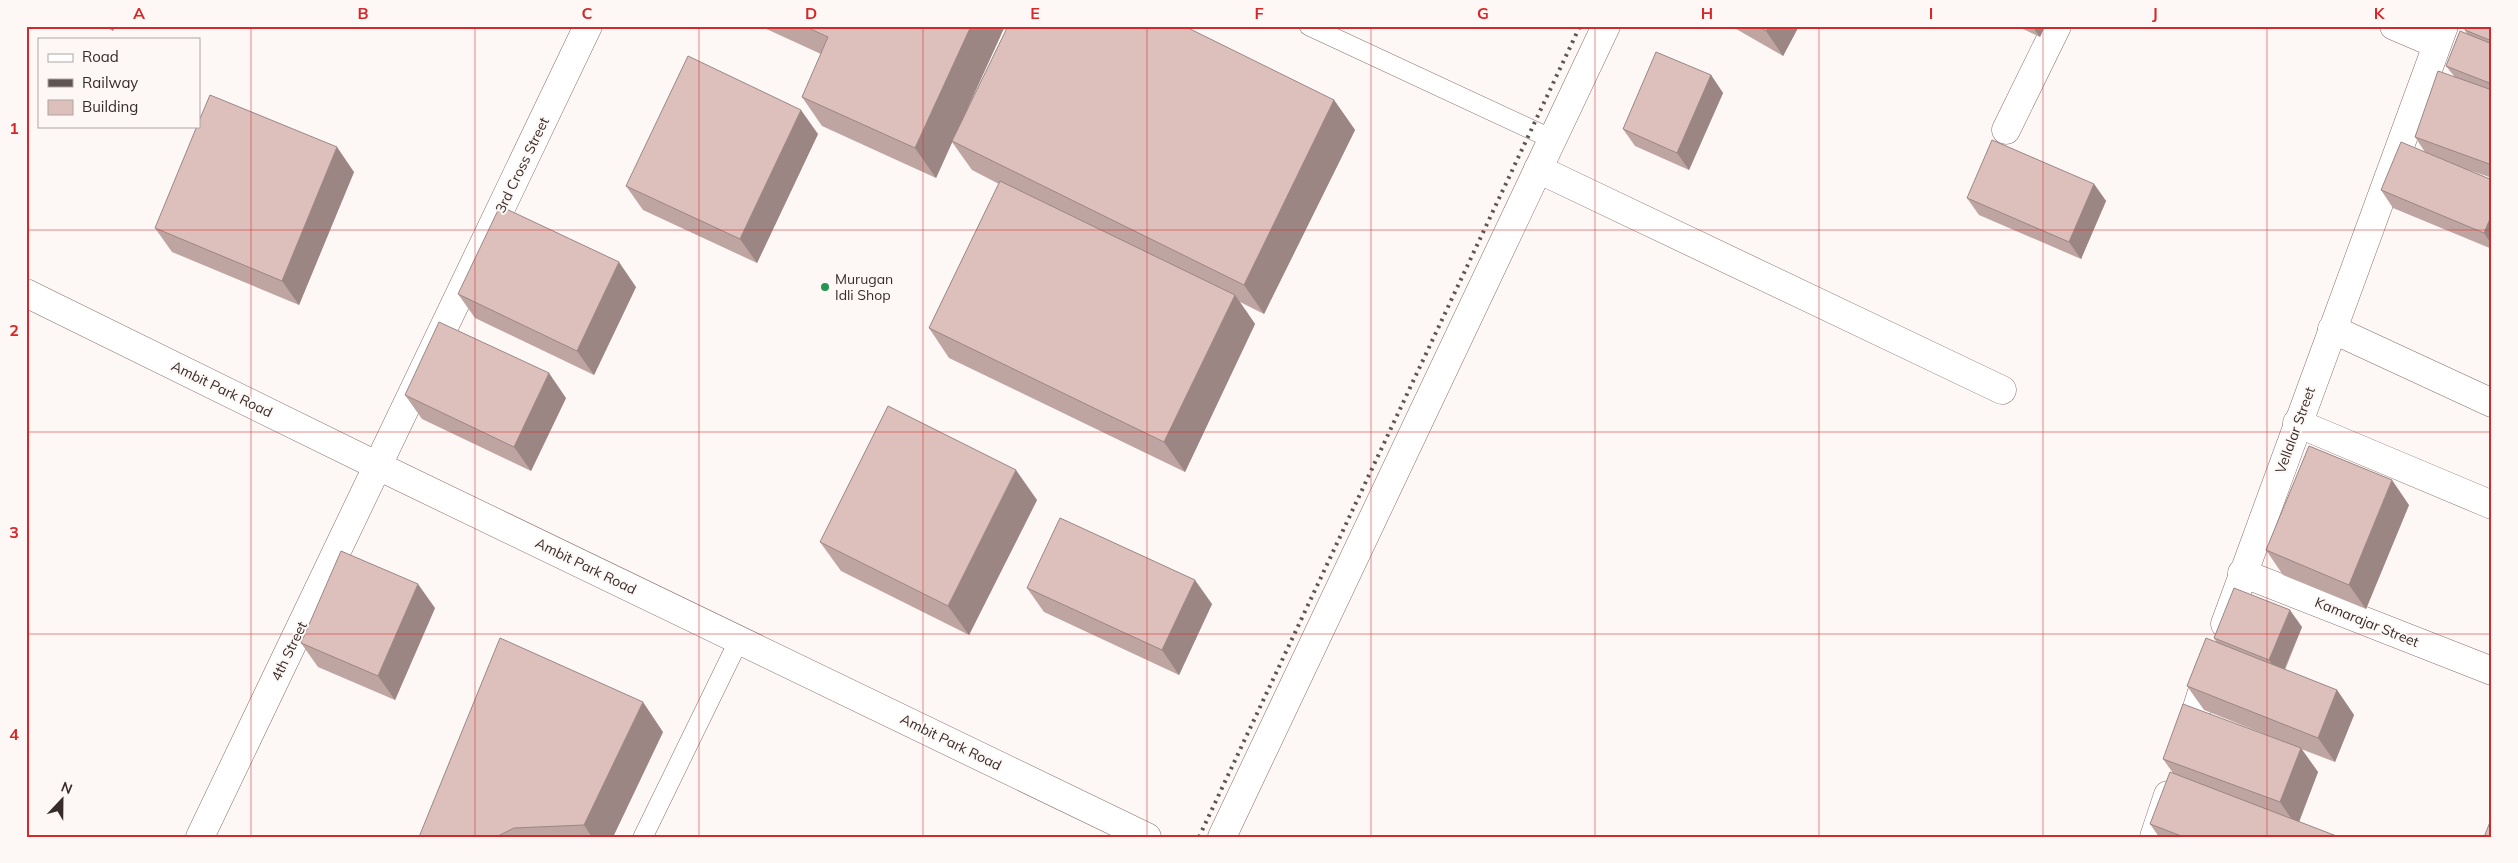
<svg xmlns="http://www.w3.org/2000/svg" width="2518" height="863" viewBox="0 0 2518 863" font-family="Mulish,sans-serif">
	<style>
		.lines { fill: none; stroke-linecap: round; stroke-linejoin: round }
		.lane-casing { stroke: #8a6f6c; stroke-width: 20 }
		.street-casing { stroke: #8a6f6c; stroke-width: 29 }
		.secondary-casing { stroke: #8a6f6c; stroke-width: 29 }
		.lane { stroke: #fff; stroke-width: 19 }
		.street { stroke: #fff; stroke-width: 28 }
		.secondary { stroke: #fff; stroke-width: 28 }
		.rail { stroke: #5f5553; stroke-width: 4; stroke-dasharray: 2.5 5; stroke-linecap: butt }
		.wall { fill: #bea5a2 }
		.shaded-wall { fill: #9b8684 }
		.building { fill: #ddc0bc; stroke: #9b8684 }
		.grid { fill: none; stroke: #d62828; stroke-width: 1; stroke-opacity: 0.55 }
		.poi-dot { fill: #25954f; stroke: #fdf7f6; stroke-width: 2 }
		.labels { text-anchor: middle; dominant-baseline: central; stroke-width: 4; stroke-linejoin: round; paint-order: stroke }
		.street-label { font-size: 14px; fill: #372c2a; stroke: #fdf7f6 }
		.poi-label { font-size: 14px; fill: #372c2a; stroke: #fdf7f6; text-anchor: start }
		.neatline { fill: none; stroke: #d62828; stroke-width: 2 }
		.grid-label { font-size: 16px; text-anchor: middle; font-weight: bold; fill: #d62828 }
	</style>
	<rect width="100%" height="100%" fill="#fdf7f6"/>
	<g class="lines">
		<defs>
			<g id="lane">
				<polyline points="1309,26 1552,139"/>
				<polyline points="643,837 739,640"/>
			</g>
			<g id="street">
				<polyline points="2394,26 2436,44"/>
				<polyline points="2006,130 2057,26"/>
				<polyline points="1538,169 2002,390"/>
				<polyline points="2332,329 2492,403"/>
				<polyline points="2297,423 2492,505"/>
				<polyline points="2242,573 2492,671"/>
				<polyline points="200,837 588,26"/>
			</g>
			<g id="secondary">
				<polyline points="26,293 378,466 1147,837"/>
				<polyline points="2225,624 2444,26"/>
				<polyline points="2185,745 2210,667"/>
				<polyline points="1222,837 1606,26"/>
				<polyline points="2154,837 2168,795"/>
			</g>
		</defs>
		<use href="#lane" class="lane-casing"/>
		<use href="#street" class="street-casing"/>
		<use href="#secondary" class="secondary-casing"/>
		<use href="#lane" class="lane"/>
		<use href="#street" class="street"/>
		<use href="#secondary" class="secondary"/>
		<polyline class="rail" points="1199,837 1580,26"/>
	</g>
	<g class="wall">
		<polygon points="104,26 115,26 113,31"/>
		<polygon points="760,26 1005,26 967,109 1334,100 1355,130 1264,314 1240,302 1255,324 1185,472 949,358 929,328 999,184 972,170 952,142 936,178 822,126 802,97 821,54"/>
		<polygon points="1731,26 1799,26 1783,56"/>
		<polygon points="2017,26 2045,26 2040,37"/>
		<polygon points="2492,26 2492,178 2466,169 2492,180 2492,249 2393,208 2381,190 2425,152 2415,137 2454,76 2446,66 2467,34 2465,30"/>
		<polygon points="1711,75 1723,93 1689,170 1635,146 1623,129"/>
		<polygon points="818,134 757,263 643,210 626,186"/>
		<polygon points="354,172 299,305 172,252 155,228"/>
		<polygon points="2094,184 2106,201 2081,259 1979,215 1967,198"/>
		<polygon points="636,287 594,375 475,318 458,294"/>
		<polygon points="405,395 566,398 531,471 422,419"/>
		<polygon points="1037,500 969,635 841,571 820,542"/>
		<polygon points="2409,505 2366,609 2283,575 2266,550"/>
		<polygon points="1027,588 1212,604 1179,675 1044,612"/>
		<polygon points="435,608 395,700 318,667 301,643"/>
		<polygon points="2302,627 2285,670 2337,690 2354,715 2335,762 2301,749 2318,772 2299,822 2339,837 2159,837 2150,824 2173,773 2163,759 2282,741 2204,710 2187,686 2217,643 2214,638"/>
		<polygon points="663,732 613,837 419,837"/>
	</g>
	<g class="shaded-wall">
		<polygon points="110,26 115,26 113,31"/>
		<polygon points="971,26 1005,26 936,178 915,148"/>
		<polygon points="1769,26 1799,26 1783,56 1766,31"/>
		<polygon points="2032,26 2045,26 2040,37"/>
		<polygon points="1711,75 1723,93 1689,170 1677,153"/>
		<polygon points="1334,100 1355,130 1264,314 1244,285"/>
		<polygon points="801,110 818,134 757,263 740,239"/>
		<polygon points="337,147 354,172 299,305 282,281"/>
		<polygon points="2094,184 2106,201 2081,259 2069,242"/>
		<polygon points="2492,214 2492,245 2484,233"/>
		<polygon points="619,262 636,287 594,375 577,351"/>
		<polygon points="1235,295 1255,324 1185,472 1164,442"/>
		<polygon points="549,373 566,398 531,471 514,447"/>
		<polygon points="1016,470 1037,500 969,635 948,606"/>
		<polygon points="2392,480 2409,505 2366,609 2349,585"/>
		<polygon points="1195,580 1212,604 1179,675 1162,650"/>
		<polygon points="418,584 435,608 395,700 378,676"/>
		<polygon points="2290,610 2302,627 2281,677 2269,660"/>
		<polygon points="2337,690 2354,715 2335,762 2318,738"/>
		<polygon points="643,702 663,732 613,837 592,837 584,825"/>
		<polygon points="2301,748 2318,772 2297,827 2280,802"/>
	</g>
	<g class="building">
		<polygon points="804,26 971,26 915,148 802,97 828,37"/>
		<polygon points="1008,26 1184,26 1334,100 1244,285 952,141"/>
		<polygon points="1757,26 1769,26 1766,31"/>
		<polygon points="2466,26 2492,26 2492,41 2465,30"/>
		<polygon points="2460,31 2492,44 2492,84 2446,66"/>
		<polygon points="1656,52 1711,75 1677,153 1623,129"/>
		<polygon points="688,56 801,110 740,239 626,186"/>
		<polygon points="2438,71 2492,90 2492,165 2415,137"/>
		<polygon points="210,95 337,147 282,281 155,228 197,126 199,126 199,121"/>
		<polygon points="1992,140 2094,184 2069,242 1967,198"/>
		<polygon points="2401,142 2492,180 2492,214 2484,233 2381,190"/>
		<polygon points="1000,181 1235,295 1164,442 929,328"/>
		<polygon points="500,206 619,262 577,351 458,294"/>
		<polygon points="439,322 549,373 514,447 405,395"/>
		<polygon points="888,406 1016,470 948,606 820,542"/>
		<polygon points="2309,446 2392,480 2349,585 2266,550"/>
		<polygon points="1060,518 1195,580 1162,650 1027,588"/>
		<polygon points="341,551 418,584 378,676 301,643"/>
		<polygon points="2234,588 2290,610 2269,660 2214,638"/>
		<polygon points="500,638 643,702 584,825 514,828 496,837 419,837"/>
		<polygon points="2206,638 2337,690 2318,738 2187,686"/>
		<polygon points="2183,704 2301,748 2280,802 2163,759"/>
		<polygon points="2170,772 2339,837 2184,837 2150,824"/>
		<polygon points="2492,817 2492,837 2484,837"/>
	</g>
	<path class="grid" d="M251 26V837M475 26V837M699 26V837M923 26V837M1147 26V837M1371 26V837M1595 26V837M1819 26V837M2043 26V837M2267 26V837M26 230H2492M26 432H2492M26 634H2492"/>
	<circle class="poi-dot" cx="825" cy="287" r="5"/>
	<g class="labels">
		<g class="street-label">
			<text transform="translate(522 165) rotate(-64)">3rd Cross Street</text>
			<text transform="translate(222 389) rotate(26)">Ambit Park Road</text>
			<text transform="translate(2295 430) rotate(-70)">Vellalar Street</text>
			<text transform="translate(586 566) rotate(26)">Ambit Park Road</text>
			<text transform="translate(2367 622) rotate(22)">Kamarajar Street</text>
			<text transform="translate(289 651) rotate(-64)">4th Street</text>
			<text transform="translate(951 742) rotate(26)">Ambit Park Road</text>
		</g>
		<g class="poi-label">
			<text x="835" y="279">Murugan<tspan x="835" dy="16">Idli Shop</tspan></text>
		</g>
	</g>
	<rect width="2518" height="863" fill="none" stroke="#fdf7f6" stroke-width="55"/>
	<rect x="38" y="38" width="162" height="90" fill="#fdf7f6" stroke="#aea6a4"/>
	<rect x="48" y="54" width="25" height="8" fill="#ffffff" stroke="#aea6a4"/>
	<text x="82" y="62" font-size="15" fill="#372c2a">Road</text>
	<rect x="48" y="79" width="25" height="8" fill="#5f5553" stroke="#aea6a4"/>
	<text x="82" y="88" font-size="15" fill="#372c2a">Railway</text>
	<rect x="48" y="100" width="25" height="15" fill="#ddc0bc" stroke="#aea6a4"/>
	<text x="82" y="112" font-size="15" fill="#372c2a">Building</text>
	<g transform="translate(62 800) rotate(22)" stroke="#fdf7f6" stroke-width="4" paint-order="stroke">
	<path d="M0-4L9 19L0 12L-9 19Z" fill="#372c2a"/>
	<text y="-8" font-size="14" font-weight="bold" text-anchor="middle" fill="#372c2a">N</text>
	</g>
	<rect x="28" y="28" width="2462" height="808" class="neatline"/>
	<g class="grid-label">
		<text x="139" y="19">A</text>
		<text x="363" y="19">B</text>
		<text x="587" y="19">C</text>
		<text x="811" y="19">D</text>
		<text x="1035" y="19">E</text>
		<text x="1259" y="19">F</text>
		<text x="1483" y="19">G</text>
		<text x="1707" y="19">H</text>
		<text x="1931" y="19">I</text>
		<text x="2155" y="19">J</text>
		<text x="2379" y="19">K</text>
		<text x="14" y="134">1</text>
		<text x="14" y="336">2</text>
		<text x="14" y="538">3</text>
		<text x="14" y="740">4</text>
	</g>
</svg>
